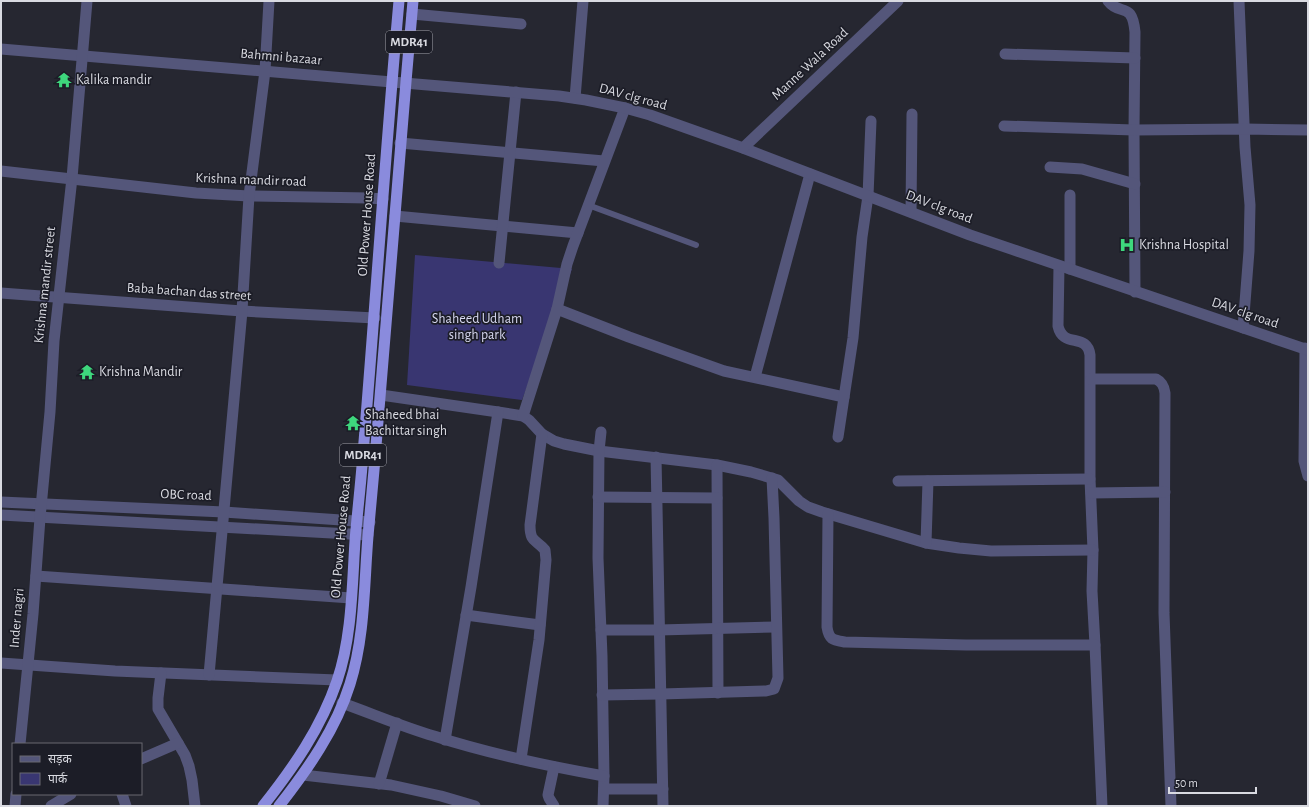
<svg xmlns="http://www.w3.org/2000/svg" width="1309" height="807" viewBox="0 0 1309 807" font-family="'Alegreya Sans','Noto Sans Devanagari',sans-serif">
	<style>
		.green { fill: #393671 }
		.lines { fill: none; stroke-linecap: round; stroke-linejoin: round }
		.service { stroke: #54567a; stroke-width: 6 }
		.minor { stroke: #54567a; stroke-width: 11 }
		.tertiary { stroke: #54567a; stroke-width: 11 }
		.trunk { stroke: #8a8bdd; stroke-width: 11 }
		.labels { text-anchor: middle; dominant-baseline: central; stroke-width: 3.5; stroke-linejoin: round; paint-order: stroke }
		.shield { fill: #1c1d27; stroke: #a0a1a9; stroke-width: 1 }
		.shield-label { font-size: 13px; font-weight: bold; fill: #d9dae1 }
		.street-label { font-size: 14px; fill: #d9dae1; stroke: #1c1d27 }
		.poi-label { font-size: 14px; fill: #d9dae1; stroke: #1c1d27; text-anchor: start }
		.park-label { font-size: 14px; fill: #d5d6ee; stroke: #1c1d27 }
	</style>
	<rect width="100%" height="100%" fill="#262731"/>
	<polygon class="green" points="415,255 572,269 522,400 407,385"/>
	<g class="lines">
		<polyline class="service" points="588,205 696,245"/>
		<g class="minor">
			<path d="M1108 1C1120 17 1132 0 1135 32L1134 130 1135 292"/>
			<polyline points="1239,1 1245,147 1250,205 1249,251 1243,328"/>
			<polyline points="412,14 521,24"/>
			<polyline points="1,49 392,82"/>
			<polyline points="1005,54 1135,58"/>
			<polyline points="575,98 583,1"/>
			<polyline points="1004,126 1134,130 1245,129 1308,130"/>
			<polyline points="400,143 604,161"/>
			<polyline points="1050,167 1082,169 1135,184"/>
			<polyline points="1,171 196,193 249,196 369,198 383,199"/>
			<polyline points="1070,195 1070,269"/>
			<polyline points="911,212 912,114"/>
			<polyline points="395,216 578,233"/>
			<polyline points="499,263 516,92"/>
			<path d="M1059 266 1058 326C1063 349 1087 332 1090 355V479L1093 550 1092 591 1095 645"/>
			<polyline points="1,293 242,311 375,318"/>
			<polyline points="557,309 629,337 724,371 844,397"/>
			<polyline points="1305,348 1304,461 1308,476"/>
			<polyline points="755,377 810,174"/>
			<path d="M1091 379H1156C1162 382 1164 386 1165 393L1164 613 1171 806"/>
			<polyline points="381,395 498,412 523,416 529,420 542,434 554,441 564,444 599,451 717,465 751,472 778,480 799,501 808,507 822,512 926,543 959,548 991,551 1093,550"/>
			<polyline points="523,416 557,309 567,264 573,246 625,108"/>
			<polyline points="601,432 599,451 598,558 602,656 604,776 603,806"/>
			<polyline points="838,437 853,338 862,237 868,196 871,121"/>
			<polyline points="656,457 663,806"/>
			<polyline points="717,465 718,693"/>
			<polyline points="898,481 1090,479"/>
			<polyline points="1091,493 1165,492"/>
			<polyline points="598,497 717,498"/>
			<polyline points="1,502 224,512 370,522"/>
			<path d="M828 514 827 627C829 640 833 640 845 642L966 645H1095L1102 806"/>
			<polyline points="1,515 368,535"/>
			<polyline points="926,543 928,481"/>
			<polyline points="36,576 351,598"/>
			<polyline points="466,615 540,625"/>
			<polyline points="601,630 659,630 776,627"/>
			<polyline points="1,663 115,671 337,680"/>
			<polyline points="161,673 158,698 158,709 185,755 189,766 192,780 195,806"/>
			<polyline points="209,675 242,311 249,196 265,71 269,1"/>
			<polyline points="602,695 661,694 766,691 774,689 778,678 774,518 772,478"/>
			<path d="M342 703C373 714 403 727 434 736 490 754 547 766 604 776"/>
			<polyline points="445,740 471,587 498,412"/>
			<polyline points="20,744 33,614 40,518 50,412 54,341 72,178 87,1"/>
			<polyline points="141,759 178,743"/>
			<path d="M521 759 539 640 546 560 545 550C536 539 530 543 530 525L542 434"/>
			<polyline points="554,767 548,795 549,798 554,806"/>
			<polyline points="303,775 391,785 441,796 475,806"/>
			<polyline points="379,784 397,723"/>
			<polyline points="604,789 663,789"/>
			<polyline points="122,794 126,806"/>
			<polyline points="15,806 16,794"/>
			<polyline points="51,806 71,794"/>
		</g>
		<g class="tertiary">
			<polyline points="392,82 559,96 586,100 625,108 650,115 743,148 970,235 1308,350"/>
			<polyline points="743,148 898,1"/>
		</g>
		<g class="trunk">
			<path d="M263 806C293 768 321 728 337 681 352 637 352 587 355 541 357 516 360 491 362 466 375 311 385 156 399 1"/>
			<path d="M279 806C308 769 336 729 350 684 365 636 364 585 368 536 370 514 372 492 374 470 388 313 399 157 413 1"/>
		</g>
	</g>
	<defs>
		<symbol id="temple-bare" viewBox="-9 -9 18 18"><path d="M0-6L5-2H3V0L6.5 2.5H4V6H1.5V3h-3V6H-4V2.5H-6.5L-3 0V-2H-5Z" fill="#3ed77d" stroke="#1c1d27" stroke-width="2.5" paint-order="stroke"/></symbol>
		<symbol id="hospital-bare" viewBox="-9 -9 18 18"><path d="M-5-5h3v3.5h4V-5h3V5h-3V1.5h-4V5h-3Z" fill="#3ed77d" stroke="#1c1d27" stroke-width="2.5" paint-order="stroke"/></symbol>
	</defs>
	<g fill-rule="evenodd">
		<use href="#temple-bare" x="53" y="69" width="22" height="22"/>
		<use href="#hospital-bare" x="1116" y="234" width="22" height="22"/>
		<use href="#temple-bare" x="76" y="361" width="22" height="22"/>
		<use href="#temple-bare" x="342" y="412" width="22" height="22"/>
	</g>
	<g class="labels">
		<g class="shield">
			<rect x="386" y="31" width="46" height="22" rx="3"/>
			<rect x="340" y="444" width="46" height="22" rx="3"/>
		</g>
		<g class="shield-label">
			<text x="409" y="42">MDR41</text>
			<text x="363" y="455">MDR41</text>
		</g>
		<g class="street-label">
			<text transform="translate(281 57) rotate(5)">Bahmni bazaar</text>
			<text transform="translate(810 64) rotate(-43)">Manne Wala Road</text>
			<text transform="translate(633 97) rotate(15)">DAV clg road</text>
			<text transform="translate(251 180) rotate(2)">Krishna mandir road</text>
			<text transform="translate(939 207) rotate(21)">DAV clg road</text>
			<text transform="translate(367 215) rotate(-86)">Old Power House Road</text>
			<text transform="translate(45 285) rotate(-84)">Krishna mandir street</text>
			<text transform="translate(189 292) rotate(4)">Baba bachan das street</text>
			<text transform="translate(1245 313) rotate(19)">DAV clg road</text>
			<text transform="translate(186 495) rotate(2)">OBC road</text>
			<text transform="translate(341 537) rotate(-85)">Old Power House Road</text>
			<text transform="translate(17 618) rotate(-85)">Inder nagri</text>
		</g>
		<g class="poi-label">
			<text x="76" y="80">Kalika mandir</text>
			<text x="1139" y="245">Krishna Hospital</text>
			<text x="99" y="372">Krishna Mandir</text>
			<text x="365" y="415">Shaheed bhai<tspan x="365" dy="16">Bachittar singh</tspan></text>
		</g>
		<g class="park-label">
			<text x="477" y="319">Shaheed Udham<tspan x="477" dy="16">singh park</tspan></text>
		</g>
	</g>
	<rect width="1309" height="807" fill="none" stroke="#d9dae1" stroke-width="4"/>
	<rect x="12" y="743" width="130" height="52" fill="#1c1d27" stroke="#686971"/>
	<rect x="20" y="756" width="20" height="6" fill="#54567a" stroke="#686971"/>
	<text x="48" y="763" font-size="12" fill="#d9dae1">सड़क</text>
	<rect x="20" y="773" width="20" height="12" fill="#393671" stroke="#686971"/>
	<text x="48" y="783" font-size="12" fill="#d9dae1">पार्क</text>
	<path d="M1169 787v6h87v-6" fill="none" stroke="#d9dae1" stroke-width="2"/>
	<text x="1175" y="787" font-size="12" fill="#d9dae1" stroke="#1c1d27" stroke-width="3" paint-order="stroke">50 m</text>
</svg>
